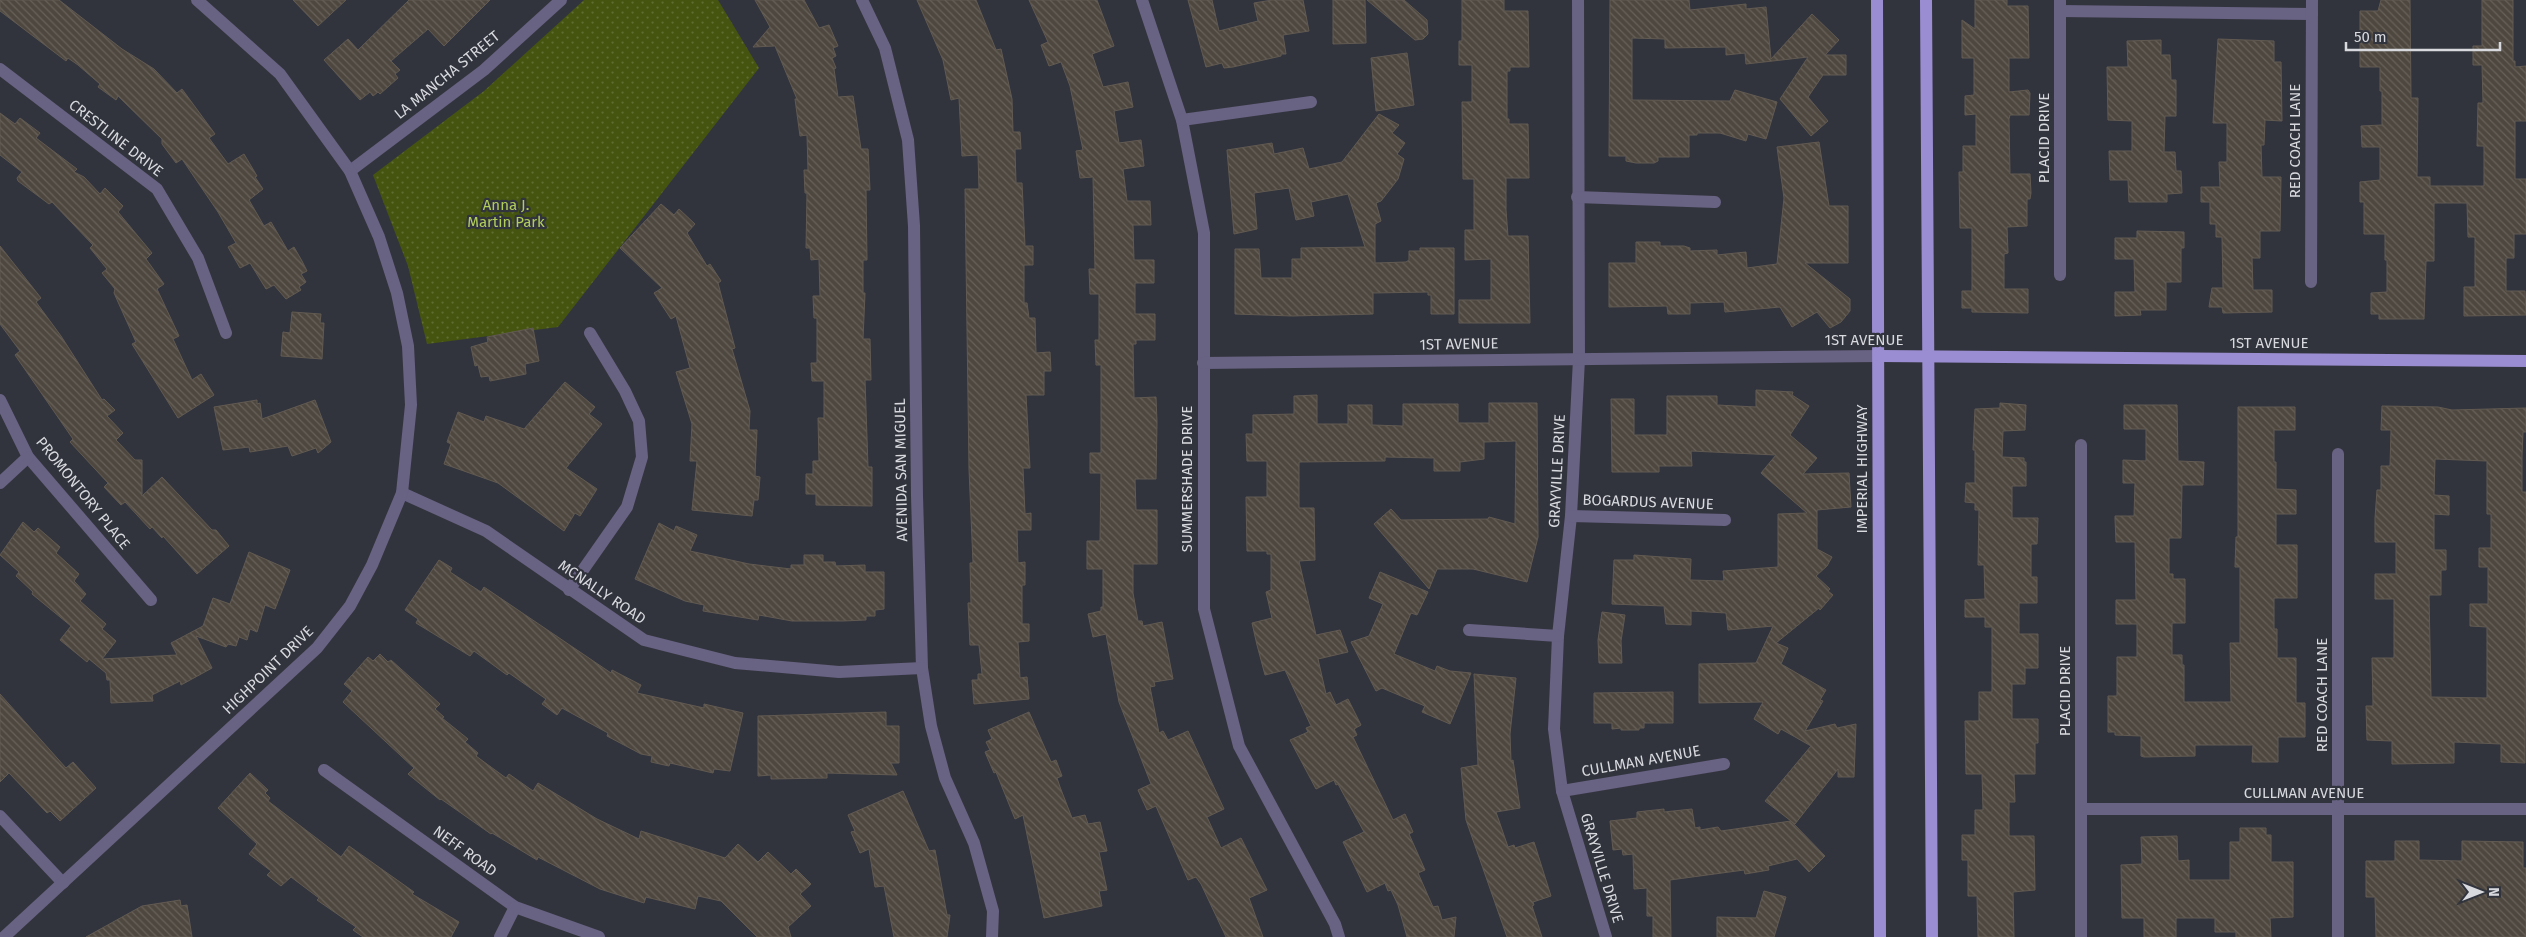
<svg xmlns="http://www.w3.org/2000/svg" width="2526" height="937" viewBox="0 0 2526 937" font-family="'Fira Sans',sans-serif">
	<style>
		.grass { fill: url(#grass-dots) }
		.building { fill: url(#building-back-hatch); stroke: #615a52; fill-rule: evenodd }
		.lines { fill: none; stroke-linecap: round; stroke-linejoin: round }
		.minor { stroke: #686283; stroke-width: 12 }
		.major { stroke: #9b8dd1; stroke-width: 12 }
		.labels { text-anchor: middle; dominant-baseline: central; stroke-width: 4.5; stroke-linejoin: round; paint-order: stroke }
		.street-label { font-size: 15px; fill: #d7d9de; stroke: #32343d }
		.park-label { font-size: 15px; fill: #b2ce5a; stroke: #32343d }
	</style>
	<defs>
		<pattern id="grass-dots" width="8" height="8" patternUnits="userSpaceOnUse" patternTransform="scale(1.25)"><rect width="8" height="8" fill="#45540f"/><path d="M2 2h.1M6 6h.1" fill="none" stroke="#5f6c32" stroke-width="1.8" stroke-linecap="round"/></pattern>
		<pattern id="building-back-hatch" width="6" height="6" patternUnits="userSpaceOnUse" patternTransform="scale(1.25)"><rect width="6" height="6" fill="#4e473f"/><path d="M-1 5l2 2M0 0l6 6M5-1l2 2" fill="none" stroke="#67615a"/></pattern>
	</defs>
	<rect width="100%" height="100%" fill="#32343d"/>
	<polygon class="grass" points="584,0 718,0 759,68 558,327 427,344 408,266 373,175 484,91"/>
	<g class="building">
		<polygon points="0,0 59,0 122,49 154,69 177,93 182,89 215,134 209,138 228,164 244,154 257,176 255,177 263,189 249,200 264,226 271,222 288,251 294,247 302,261 307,271 301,274 306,282 299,287 301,290 286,299 274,285 266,289 250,263 240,268 228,247 236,243 218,212 182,159 176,163 162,144 162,139 118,96 116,100 98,87 100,84 78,65 68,58 66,61 0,11"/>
		<polygon points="293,0 346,0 318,26"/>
		<polygon points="409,0 490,0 444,46 428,29 391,61 400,70 395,74 398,78 380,94 378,92 373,96 370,92 360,100 324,60 348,39 358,50"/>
		<polygon points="755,0 804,0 819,28 829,25 838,46 833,48 836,56 832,58 836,68 834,69 838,97 853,96 861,149 868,149 870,190 866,190 867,260 863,260 863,293 865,293 863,339 870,339 871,380 865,380 868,467 872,467 872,506 816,505 816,494 806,494 806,474 813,474 813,461 819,461 818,418 824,418 824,381 812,381 811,363 817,363 817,318 814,318 813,296 820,296 819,259 811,260 810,248 806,248 807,193 805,193 804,170 808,170 807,135 800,136 795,99 797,99 775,46 753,47 770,27"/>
		<polygon points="917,0 976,0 996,50 1001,49 1012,99 1013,132 1020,132 1021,149 1015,149 1016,183 1022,183 1025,246 1033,246 1033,265 1024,265 1024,303 1027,303 1029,318 1035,318 1036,353 1050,352 1051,371 1044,371 1044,395 1026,395 1030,468 1023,468 1025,514 1031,513 1031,530 1017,530 1018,563 1025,562 1025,585 1022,585 1022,624 1029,624 1029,641 1018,642 1020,678 1027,677 1029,699 974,704 972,680 978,680 978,674 982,674 979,645 970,645 968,603 971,603 970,563 973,563 969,469 965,189 979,189 978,155 962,156 959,98 951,100 943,60"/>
		<polygon points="1029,0 1097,0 1114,46 1092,54 1103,87 1128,82 1133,107 1114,111 1119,143 1141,140 1144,166 1123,169 1127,201 1150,201 1151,225 1133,225 1134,260 1154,260 1154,283 1135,283 1135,314 1155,314 1155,340 1136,340 1136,344 1133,344 1134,398 1156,397 1157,422 1156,479 1135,479 1136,510 1157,510 1157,564 1133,564 1133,593 1138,621 1142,621 1143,626 1162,622 1173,679 1154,682 1155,686 1150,687 1159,733 1163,731 1168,740 1188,731 1224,809 1207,817 1221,848 1241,838 1267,890 1249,898 1263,937 1226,937 1201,884 1196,877 1188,880 1156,806 1147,810 1138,790 1151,784 1119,702 1106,634 1093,637 1088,614 1101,611 1101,607 1103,607 1103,569 1087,569 1087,541 1100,541 1101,473 1090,473 1090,453 1101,453 1101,365 1096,365 1095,340 1099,340 1099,294 1090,294 1089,269 1095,269 1093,177 1080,178 1076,151 1083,150 1070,86 1061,62 1049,66 1041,45 1048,42"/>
		<polygon points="1188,0 1212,0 1219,31 1258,21 1254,3 1272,0 1303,0 1309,31 1283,35 1286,54 1281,54 1281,56 1233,67 1224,68 1222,63 1206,67"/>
		<polygon points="1333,0 1365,0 1366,43 1333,44"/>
		<polygon points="1367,0 1404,0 1427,20 1428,34 1423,39 1415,40"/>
		<polygon points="1462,0 1504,0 1504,11 1528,11 1529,67 1510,67 1510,71 1507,71 1507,119 1509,119 1509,124 1528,124 1529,178 1506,178 1506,210 1508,236 1528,236 1530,323 1459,323 1459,300 1491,300 1491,259 1465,260 1465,230 1474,230 1474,179 1463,179 1462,102 1472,102 1472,65 1459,65 1459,41 1462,41"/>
		<polygon points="1610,0 1689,0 1690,10 1746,4 1746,9 1766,7 1771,59 1812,14 1839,40 1825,55 1846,55 1846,75 1823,75 1808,97 1828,121 1811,136 1780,99 1808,57 1746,64 1745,53 1726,55 1726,47 1665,48 1665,39 1632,38 1632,100 1730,101 1735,90 1777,102 1766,139 1748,134 1746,141 1720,133 1697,133 1697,135 1689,135 1689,157 1658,157 1658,161 1654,163 1636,163 1626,161 1626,156 1609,156"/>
		<polygon points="1975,0 2007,0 2007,6 2028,6 2029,58 2009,58 2009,92 2028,90 2030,93 2029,115 2010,115 2009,119 2010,174 2030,174 2031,193 2030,199 2027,199 2027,226 2007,227 2008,253 2004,254 2004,289 2028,289 2028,313 1972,312 1972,308 1962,308 1962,291 1972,291 1972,228 1960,228 1959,172 1963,172 1963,146 1976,146 1976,114 1965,115 1965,96 1974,95 1974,58 1962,58 1962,20 1975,29"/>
		<polygon points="2381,0 2410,0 2411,98 2418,98 2417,177 2430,177 2430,186 2484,186 2484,146 2477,146 2478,103 2483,103 2482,65 2473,65 2473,46 2482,46 2482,0 2513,0 2513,61 2515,61 2515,67 2526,66 2526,121 2515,121 2515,179 2526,179 2526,234 2514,234 2514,258 2506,258 2506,291 2525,291 2526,315 2464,316 2464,287 2475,287 2475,237 2468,237 2467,203 2434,203 2434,261 2426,261 2424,319 2379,319 2379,314 2371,314 2371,293 2387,292 2387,260 2385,260 2385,234 2364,234 2364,202 2360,202 2360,182 2380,180 2380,147 2362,147 2361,126 2382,125 2382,91 2380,91 2380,67 2360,67 2360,11 2378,11"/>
		<polygon points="2218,39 2274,41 2274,62 2281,62 2282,121 2265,120 2264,145 2261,145 2262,177 2281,177 2280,231 2260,231 2260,258 2252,258 2253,290 2272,290 2272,312 2223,313 2222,307 2209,307 2212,288 2223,288 2222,237 2216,237 2216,224 2210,224 2210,202 2201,202 2201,187 2220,187 2219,162 2227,162 2227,123 2213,123"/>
		<polygon points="2161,40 2161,55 2170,55 2171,80 2176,80 2176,116 2165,116 2164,152 2175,152 2176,171 2181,171 2182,193 2167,194 2167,202 2129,202 2128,180 2110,180 2109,151 2132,151 2132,121 2108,120 2107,67 2128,67 2127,41"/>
		<polygon points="1407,53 1414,105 1376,111 1371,58"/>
		<polygon points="0,113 15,124 20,118 40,133 36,138 77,169 74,172 84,177 100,194 105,188 123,206 118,212 152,253 146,259 164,284 157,289 179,336 173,339 192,380 201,374 214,395 178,418 132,344 136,342 114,293 115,289 102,273 107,269 90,248 93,245 52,202 49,204 18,181 17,178 22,172 0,155"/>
		<polygon points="1379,114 1399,125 1392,133 1405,143 1397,154 1404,159 1398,179 1381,201 1376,203 1381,221 1375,224 1375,263 1406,262 1409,260 1409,251 1420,251 1420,248 1454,248 1454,314 1431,314 1431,295 1428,295 1428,292 1373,293 1373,314 1292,316 1235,314 1235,249 1259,249 1261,278 1292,278 1292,259 1301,259 1301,248 1365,247 1348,194 1311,202 1314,216 1296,220 1289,188 1254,193 1257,229 1234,234 1227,150 1272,143 1274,154 1303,148 1309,169 1342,162"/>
		<polygon points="1819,142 1829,206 1848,206 1848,263 1805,263 1850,299 1850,311 1841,322 1830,328 1817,312 1792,327 1780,307 1725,312 1724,302 1690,303 1690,314 1668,314 1667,306 1609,307 1609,263 1636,263 1636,242 1660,242 1660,246 1684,246 1690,248 1690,251 1717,250 1717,255 1746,252 1747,268 1777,264 1784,198 1777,147"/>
		<polygon points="661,204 674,215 679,209 695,224 687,233 707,266 710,264 721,281 718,283 735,348 732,349 750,411 749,430 757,430 755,476 760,477 758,500 754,500 752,516 692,510 697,461 690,461 692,424 676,372 690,368 676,316 671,319 654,293 662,288 620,248"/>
		<polygon points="2137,231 2184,232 2184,248 2181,248 2181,282 2166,282 2166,310 2140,310 2141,315 2115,316 2115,292 2135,292 2134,259 2115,259 2115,238 2137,238"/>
		<polygon points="0,246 41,298 36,302 61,336 102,400 104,399 115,410 107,416 123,433 116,440 135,460 142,460 142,496 162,477 212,530 216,530 229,546 197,574 163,536 162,538 152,527 150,529 125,502 121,505 104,487 108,483 70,442 73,439 15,355 20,351 0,324"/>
		<polygon points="292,312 321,314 320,323 324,323 322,359 281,356 283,332 290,333"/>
		<polygon points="533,328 539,361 525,364 526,374 490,381 489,376 481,377 478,365 475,366 471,347 488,342 487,337"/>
		<polygon points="565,382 595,407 589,414 602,424 566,468 597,489 580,516 575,513 564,531 498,483 444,464 451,444 447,442 458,412 484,422 486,416 524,429"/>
		<polygon points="1756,390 1793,392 1792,395 1809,406 1790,435 1817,458 1803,474 1849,473 1851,507 1817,510 1817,549 1832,557 1827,566 1816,576 1830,589 1828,591 1833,595 1820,610 1819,608 1776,643 1788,648 1781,664 1826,690 1820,700 1823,701 1805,731 1835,724 1837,728 1856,724 1854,777 1838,777 1838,769 1795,824 1791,821 1825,856 1809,872 1797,859 1768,866 1769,870 1745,874 1744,870 1670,880 1671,937 1653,937 1653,916 1647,916 1647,888 1634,889 1633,854 1623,855 1622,849 1613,850 1610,821 1637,818 1637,812 1664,809 1664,812 1692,809 1695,828 1700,827 1700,830 1718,827 1721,831 1791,821 1765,801 1811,746 1781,729 1778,734 1754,719 1763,702 1699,703 1699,664 1756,663 1773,626 1728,630 1726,613 1691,611 1691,625 1666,624 1664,606 1612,604 1614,560 1634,560 1634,555 1691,559 1690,580 1724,581 1723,571 1778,567 1778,514 1807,513 1761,473 1776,455 1691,451 1692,466 1659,466 1659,472 1612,472 1611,399 1634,399 1634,435 1667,435 1667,396 1717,396 1717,405 1756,407"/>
		<polygon points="1317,395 1317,424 1348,424 1348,405 1372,405 1372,425 1403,426 1403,404 1458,404 1458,423 1489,423 1489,403 1537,403 1538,537 1527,582 1473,569 1437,569 1429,589 1374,524 1391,509 1401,520 1488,519 1489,517 1515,524 1516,441 1484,442 1484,459 1460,462 1460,471 1434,471 1434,458 1385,457 1385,461 1299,462 1299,508 1314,508 1315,560 1299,561 1316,635 1340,630 1348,652 1318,659 1326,694 1330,692 1336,705 1348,699 1361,725 1354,729 1357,735 1353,737 1393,820 1405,814 1413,832 1409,834 1425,870 1418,873 1433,907 1438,906 1442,920 1456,917 1454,937 1407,937 1398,905 1391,890 1388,891 1385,883 1367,892 1343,842 1364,832 1338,784 1336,785 1334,780 1316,789 1290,740 1308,732 1306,728 1311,726 1285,670 1265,675 1257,645 1252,623 1272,618 1266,592 1271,590 1271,554 1267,554 1267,551 1247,551 1246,497 1267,497 1267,461 1247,461 1246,434 1253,434 1253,415 1294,414 1294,396"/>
		<polygon points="257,400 257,404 260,403 262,419 315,400 331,442 318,453 316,448 292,456 288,446 250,452 249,447 223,450 214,407"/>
		<polygon points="2000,403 2026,405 2025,430 2003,431 2002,457 2024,458 2024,462 2026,462 2026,486 2012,486 2012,518 2038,518 2037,544 2031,544 2031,577 2037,577 2037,603 2019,603 2019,634 2038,634 2038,668 2025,668 2025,684 2012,684 2012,719 2038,719 2038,743 2035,743 2035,774 2014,774 2015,802 2009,802 2009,836 2034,836 2035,890 2013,892 2014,937 1978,937 1977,896 1968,896 1968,860 1962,860 1962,835 1975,835 1975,810 1983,810 1982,774 1966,774 1965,721 1979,721 1979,692 1992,692 1992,627 1985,627 1985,617 1965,617 1965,600 1985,599 1984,565 1978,565 1979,510 1975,510 1975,503 1965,502 1966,483 1975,483 1975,450 1973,450 1975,409 2000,408"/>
		<polygon points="2124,405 2177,405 2178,461 2204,462 2203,485 2182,485 2181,538 2169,538 2169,574 2173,574 2173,579 2185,579 2185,623 2172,623 2172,655 2182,655 2182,665 2184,665 2184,702 2231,702 2230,643 2240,643 2240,567 2235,567 2236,537 2238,537 2238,407 2295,407 2295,430 2274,430 2274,462 2276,462 2276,489 2296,490 2296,514 2276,514 2276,545 2297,545 2297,598 2274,598 2274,629 2277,629 2277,658 2296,658 2296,703 2305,703 2305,737 2278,737 2278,762 2252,762 2253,745 2195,745 2195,756 2144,757 2141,756 2141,736 2115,735 2115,732 2108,732 2108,696 2117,696 2117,657 2137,657 2137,624 2116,624 2116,600 2136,600 2135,542 2116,542 2115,519 2115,516 2134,516 2135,483 2123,483 2123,460 2146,461 2146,429 2124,429"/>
		<path d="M2382 406 2438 407 2452 410 2526 408V432H2523L2522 456V492H2526L2525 763 2501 762V744L2454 742V763L2392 764V741L2367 740 2366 706H2373L2372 658H2394V599H2375V574H2396V542H2375V518L2377 490H2381V466H2390L2391 430H2381ZM2435 459 2487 461V514H2491V548H2479V567H2488V604H2470V626L2487 627V698L2431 697 2429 595H2441V570H2446V550H2434V514L2449 515V496L2434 495Z"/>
		<polygon points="23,522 34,532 38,528 60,547 56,553 79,574 74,581 86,594 80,601 106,624 102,629 116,641 102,659 177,655 171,643 203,626 213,598 230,604 249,552 290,570 275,609 265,605 257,632 250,629 247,640 239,637 236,646 228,644 226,647 196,636 212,668 181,685 180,681 152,695 153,701 111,703 110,680 107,680 106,673 89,659 87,662 60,640 71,626 32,594 33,592 16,576 19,572 0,555"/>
		<polygon points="659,523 674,531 676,526 697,535 690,551 749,564 791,569 791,565 804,565 804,555 823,555 823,562 835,562 836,566 865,565 865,572 884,572 884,609 875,610 875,616 866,616 866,620 843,621 792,621 759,615 758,620 703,611 704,605 685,601 635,579"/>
		<polygon points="439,560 452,568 450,572 481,592 484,587 611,673 612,670 641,685 637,693 704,708 704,704 743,713 730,771 714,769 713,773 670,763 669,766 651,762 652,756 641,754 607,736 608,733 562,708 557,715 542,704 546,699 509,673 507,675 474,651 470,656 416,623 418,619 405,610"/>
		<polygon points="1380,572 1428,592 1417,615 1411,613 1394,654 1435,671 1437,666 1450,671 1471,673 1450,724 1422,712 1425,706 1382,688 1376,691 1351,642 1369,636 1383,604 1369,598"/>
		<polygon points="1602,612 1625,615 1621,641 1622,663 1599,663 1598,640"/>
		<polygon points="380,654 388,662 391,660 440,704 435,709 444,717 442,718 468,739 465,742 478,753 476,756 506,778 509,774 533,791 538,783 597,819 639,839 641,831 725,858 738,844 758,862 768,852 791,874 796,869 811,884 800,894 811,906 788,927 791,937 757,937 721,901 698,896 695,909 646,897 644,903 600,889 538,857 537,860 492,833 491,834 441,799 440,800 408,774 414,768 343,702 352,691 344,684 368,657 373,661"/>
		<polygon points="1474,674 1516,678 1510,734 1511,761 1513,760 1520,808 1496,812 1508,847 1514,845 1515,848 1534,842 1551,896 1533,902 1534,905 1532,906 1542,937 1507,937 1466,820 1461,768 1478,765"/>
		<polygon points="1673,692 1673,723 1644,723 1644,728 1639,728 1639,730 1621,730 1621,728 1612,729 1612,723 1594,723 1594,693"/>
		<polygon points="0,694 66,768 73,762 96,788 60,821 50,811 47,813 9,773 0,782"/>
		<polygon points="886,712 886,726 899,726 899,763 891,763 897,775 827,773 827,778 771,779 771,775 758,776 758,716"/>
		<polygon points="1029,712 1051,762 1056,760 1062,776 1057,778 1060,787 1072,818 1085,815 1088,824 1100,822 1107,851 1099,852 1107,890 1099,891 1102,906 1044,918 1023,815 1015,819 996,772 994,773 985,752 990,750 986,742 992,739 988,730"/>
		<polygon points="250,773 268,790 265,793 270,798 268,801 341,857 349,846 414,892 412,894 459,922 451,937 363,937 353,930 356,927 317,900 319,898 291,877 281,886 267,875 271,871 249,854 257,844 218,808"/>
		<polygon points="903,791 929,851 935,850 947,915 950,915 947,937 894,937 884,886 875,887 869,849 860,853 851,832 855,831 848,815"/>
		<polygon points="2240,828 2266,828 2266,835 2271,835 2271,862 2293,862 2293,917 2270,918 2271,937 2236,937 2236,932 2215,932 2215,918 2176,918 2176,937 2144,937 2144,918 2122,918 2121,865 2142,864 2141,837 2177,836 2178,861 2189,860 2189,880 2230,880 2230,842 2240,842"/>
		<polygon points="2395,841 2419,841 2419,860 2462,861 2462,841 2523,842 2523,868 2526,868 2526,937 2376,937 2375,897 2366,897 2366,861 2395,861"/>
		<polygon points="1764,891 1786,897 1774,937 1717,937 1717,917 1756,918"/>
		<polygon points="180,900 181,906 187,905 192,937 86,937 142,906"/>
	</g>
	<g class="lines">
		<g class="minor">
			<polyline points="862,0 885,48 908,140 914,226 917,496 922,668 931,726 945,778 974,843 993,911 992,937"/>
			<polyline points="1142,0 1182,120 1204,233 1204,609 1239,746 1335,924 1339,937"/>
			<polyline points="1578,0 1579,359 1571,516 1558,636 1554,729 1562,791 1606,937"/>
			<polyline points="2060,11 2312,14"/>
			<polyline points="0,69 157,189 198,258 226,333"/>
			<polyline points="1182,120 1311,102"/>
			<polyline points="350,171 484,70 561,0"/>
			<polyline points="1577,197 1715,202"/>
			<polyline points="2060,275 2060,0"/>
			<polyline points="2311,282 2312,0"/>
			<polyline points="1203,363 1880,356"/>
			<polyline points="0,400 28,457 151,600"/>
			<polyline points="0,483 28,457"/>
			<polyline points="402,493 486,531 644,640 735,663 839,672 922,668"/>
			<polyline points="1571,516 1725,520"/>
			<polyline points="569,590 627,507 642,457 639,421 625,391 590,333"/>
			<polyline points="1469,630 1558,636"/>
			<polyline points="324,770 515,907 599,937"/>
			<polyline points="1562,791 1724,764"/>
			<polyline points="2081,809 2526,809"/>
			<polyline points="0,816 63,883"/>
			<polyline points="4,937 317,648 350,606 372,565 402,493 411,405 408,346 397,293 379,237 350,171 280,74 197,0"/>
			<polyline points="500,937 515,907"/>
			<polyline points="2081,937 2081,445"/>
			<polyline points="2338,937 2338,454"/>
		</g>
		<g class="major">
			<polyline points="1877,0 1880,937"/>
			<polyline points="1926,0 1932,937"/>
			<polyline points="1880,356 2526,361"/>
		</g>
	</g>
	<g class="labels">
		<g class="street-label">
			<text transform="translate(447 75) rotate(-39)">LA MANCHA STREET</text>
			<text transform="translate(116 138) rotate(38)">CRESTLINE DRIVE</text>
			<text transform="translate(2044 138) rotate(-90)">PLACID DRIVE</text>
			<text transform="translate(2295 141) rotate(-90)">RED COACH LANE</text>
			<text x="1864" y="340">1ST AVENUE</text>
			<text x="2269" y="343">1ST AVENUE</text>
			<text transform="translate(1459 344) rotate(-1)">1ST AVENUE</text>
			<text transform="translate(1862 469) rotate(-90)">IMPERIAL HIGHWAY</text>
			<text transform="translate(901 470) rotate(-91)">AVENIDA SAN MIGUEL</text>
			<text transform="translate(1557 471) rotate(-87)">GRAYVILLE DRIVE</text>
			<text transform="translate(1187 479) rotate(-90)">SUMMERSHADE DRIVE</text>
			<text transform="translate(83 493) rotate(51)">PROMONTORY PLACE</text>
			<text transform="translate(1648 502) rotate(2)">BOGARDUS AVENUE</text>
			<text transform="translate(602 592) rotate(34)">MCNALLY ROAD</text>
			<text transform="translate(268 670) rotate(-44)">HIGHPOINT DRIVE</text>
			<text transform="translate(2065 691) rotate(-90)">PLACID DRIVE</text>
			<text transform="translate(2322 695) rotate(-90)">RED COACH LANE</text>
			<text transform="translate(1641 761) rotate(-10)">CULLMAN AVENUE</text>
			<text x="2304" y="793">CULLMAN AVENUE</text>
			<text transform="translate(465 851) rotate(36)">NEFF ROAD</text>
			<text transform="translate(1602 868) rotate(73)">GRAYVILLE DRIVE</text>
		</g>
		<g class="park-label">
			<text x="506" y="205">Anna J.<tspan x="506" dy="17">Martin Park</tspan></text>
		</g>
	</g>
	<g transform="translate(2481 892) rotate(90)" stroke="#32343d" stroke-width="4" paint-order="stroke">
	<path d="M0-4L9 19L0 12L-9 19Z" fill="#d7d9de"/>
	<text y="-8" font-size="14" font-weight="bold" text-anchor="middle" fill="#d7d9de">N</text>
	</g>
	<path d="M2346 42v8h154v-8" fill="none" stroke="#d7d9de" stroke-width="2.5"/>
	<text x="2354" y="42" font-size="15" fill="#d7d9de" stroke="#32343d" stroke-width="4" paint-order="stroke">50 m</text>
</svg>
